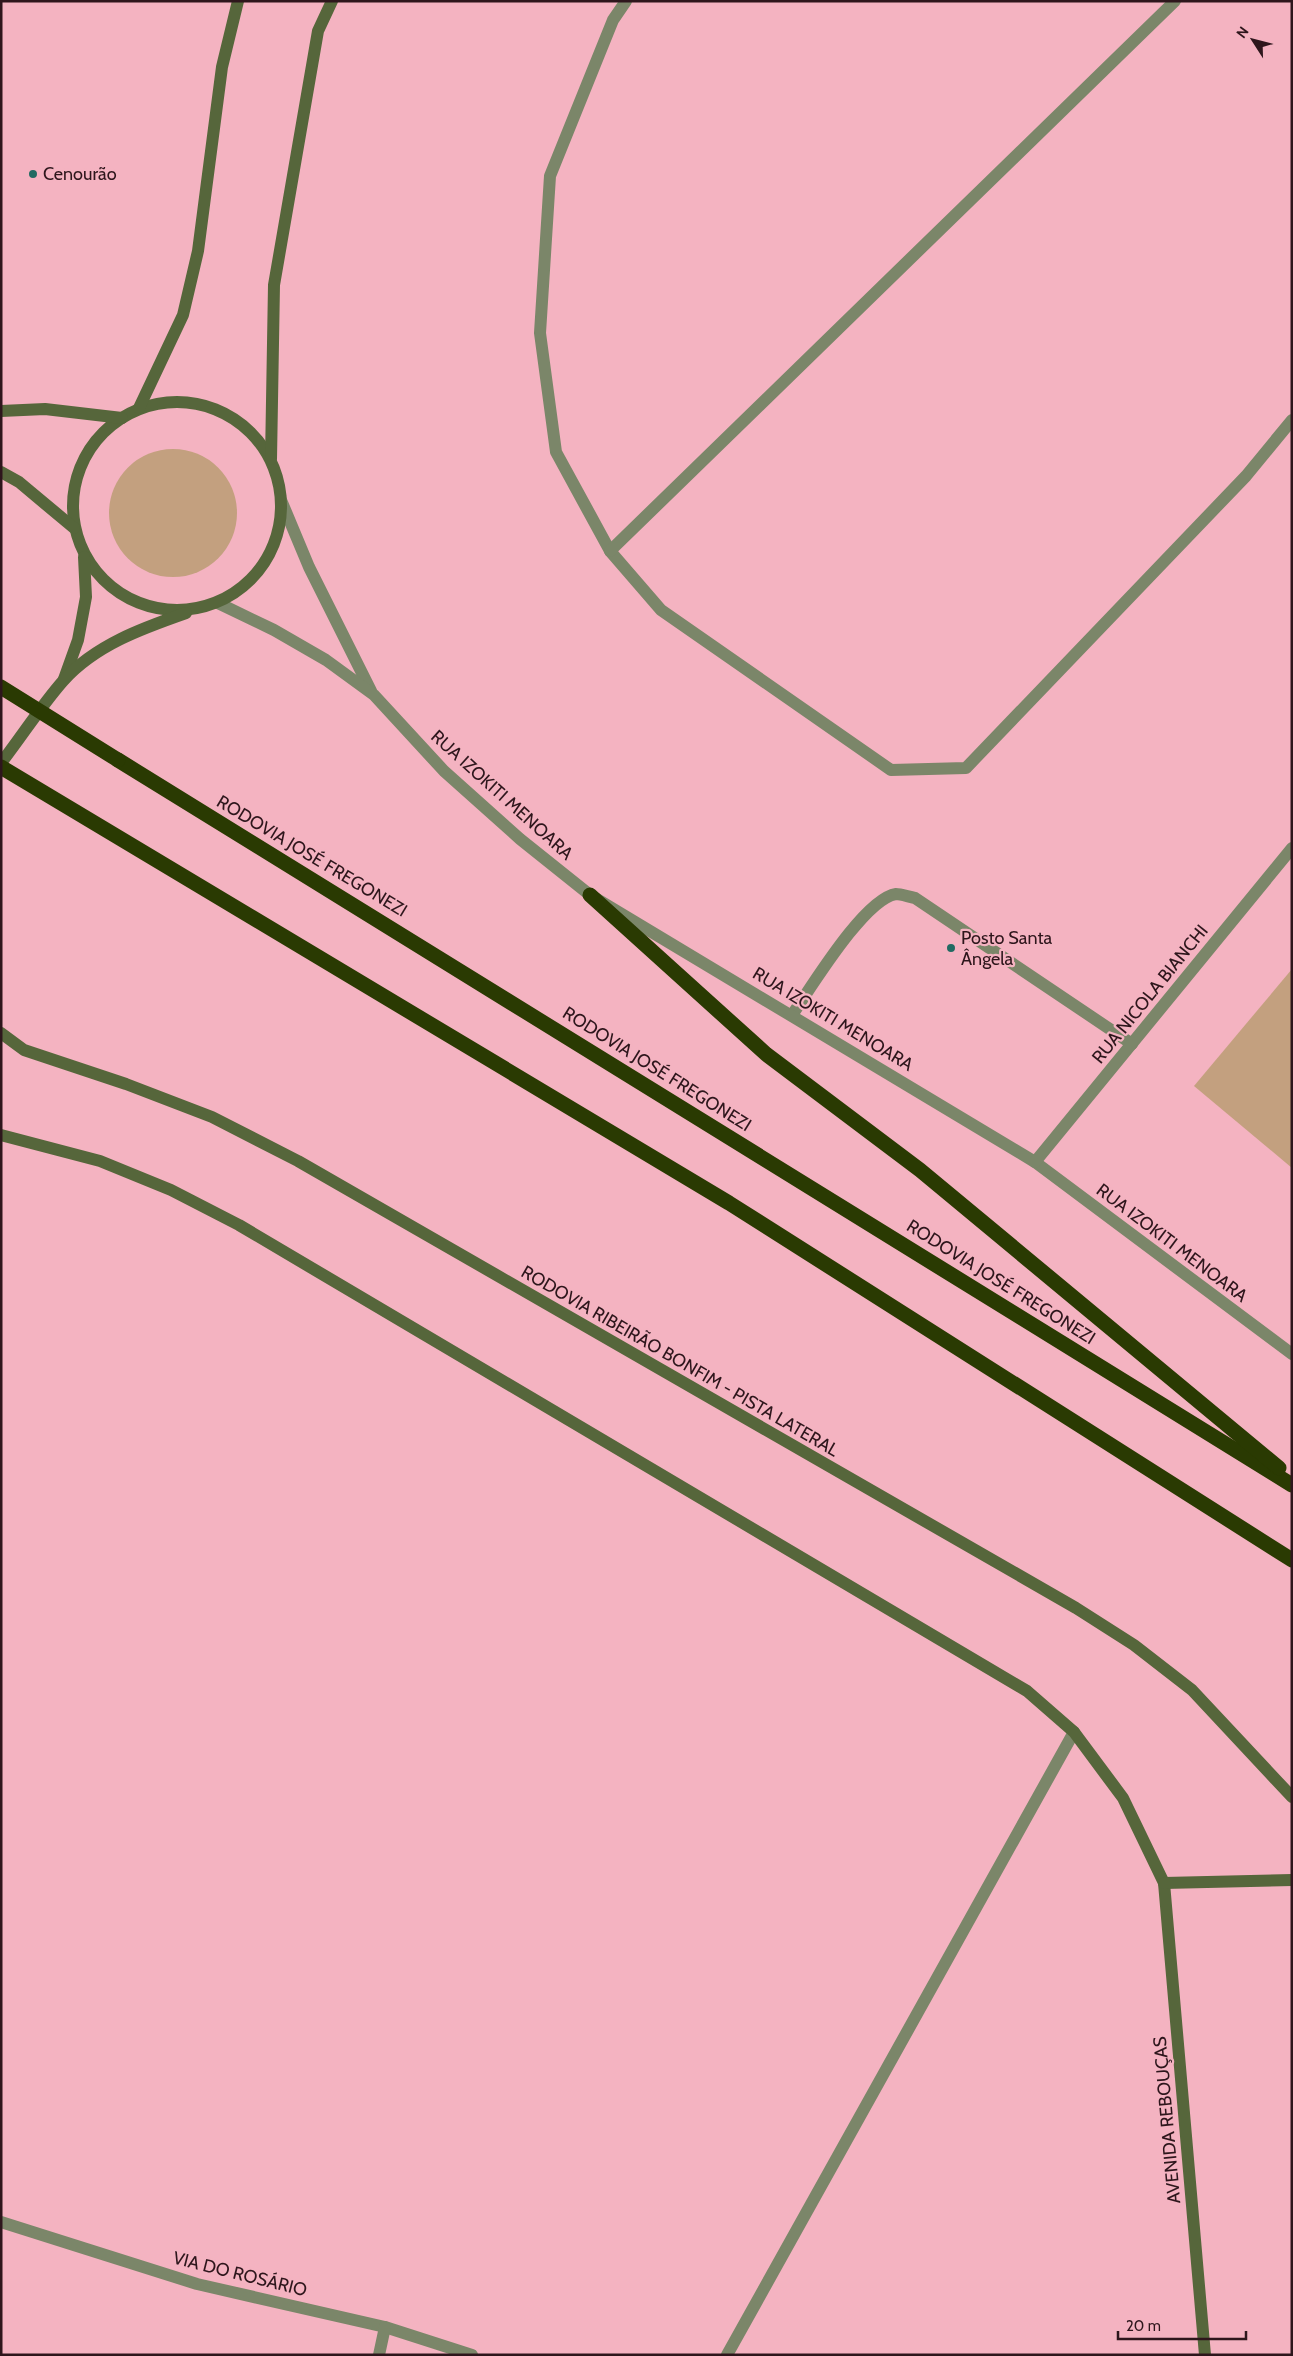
<svg xmlns="http://www.w3.org/2000/svg" width="1293" height="2356" viewBox="0 0 1293 2356" font-family="Cabin,sans-serif">
	<style>
		.green { fill: #c3a07f }
		.lines { fill: none; stroke-linecap: round; stroke-linejoin: round }
		.lane { stroke: #7b8669; stroke-width: 12 }
		.street { stroke: #7b8669; stroke-width: 12 }
		.secondary { stroke: #56663b; stroke-width: 12 }
		.highway { stroke: #2a3a02; stroke-width: 15 }
		.highway-bridge { stroke: #2a3a02; stroke-width: 15 }
		.poi-dot { fill: #216a62; stroke: #f4b3c1; stroke-width: 2 }
		.labels { text-anchor: middle; dominant-baseline: central; stroke-width: 4.5; stroke-linejoin: round; paint-order: stroke }
		.poi-label { font-size: 18px; fill: #2e161c; stroke: #f4b3c1; text-anchor: start }
		.street-label { font-size: 18px; fill: #2e161c; stroke: #f4b3c1 }
	</style>
	<rect width="100%" height="100%" fill="#f4b3c1"/>
	<g class="green">
		<circle cx="173" cy="513" r="64"/>
		<polygon points="1292,969 1292,1168 1194,1086"/>
	</g>
	<g class="lines">
		<g class="lane">
			<polyline points="626,1 613,20 550,176 540,333 556,452 610,551 661,610 891,770 966,768 1246,476 1292,420"/>
			<polyline points="610,551 1175,1"/>
			<path d="M792 1015C811 988 864 899 896 894 901 894 909 897 915 898L1132 1044"/>
		</g>
		<g class="street">
			<polyline points="281,500 309,567 371,691"/>
			<polyline points="218,603 274,630 326,660 374,695 444,771 520,839 590,895 1035,1162 1292,1354"/>
			<polyline points="1035,1162 1292,848"/>
			<polyline points="1,2222 197,2284 385,2327 472,2355"/>
			<polyline points="379,2355 385,2327"/>
			<polyline points="727,2355 1074,1732"/>
		</g>
		<g class="secondary">
			<circle cx="177" cy="506" r="104"/>
			<polyline points="139,408 183,315 198,251 222,67 238,1"/>
			<polyline points="1,411 45,409 122,418"/>
			<polyline points="271,459 274,285 318,31 332,1"/>
			<polyline points="1,472 19,482 74,528"/>
			<polyline points="64,679 78,640 86,597 84,557"/>
			<path d="M1 763C22 736 41 706 63 681 95 645 143 628 186 613"/>
			<polyline points="1,1033 24,1050 126,1084 212,1117 298,1161 1076,1608 1134,1645 1192,1690 1292,1797"/>
			<polyline points="1,1135 100,1161 171,1190 239,1225 1027,1691 1074,1732 1123,1798 1164,1883 1205,2355"/>
			<polyline points="1164,1883 1292,1880"/>
		</g>
		<g class="highway">
			<polyline points="118,760 1292,1485"/>
			<polyline points="1,767 729,1203 1292,1560"/>
			<polyline points="590,895 766,1054 920,1170 1279,1468"/>
		</g>
		<polyline class="highway-bridge" points="1,687 118,760"/>
	</g>
	<g class="poi-dot">
		<circle cx="33" cy="174" r="5"/>
		<circle cx="951" cy="948" r="5"/>
	</g>
	<g class="labels">
		<g class="poi-label">
			<text x="43" y="174">Cenourão</text>
			<text x="961" y="938">Posto Santa<tspan x="961" dy="21">Ângela</tspan></text>
		</g>
		<g class="street-label">
			<text transform="translate(502 795) rotate(42)">RUA IZOKITI MENOARA</text>
			<text transform="translate(312 856) rotate(31)">RODOVIA JOSÉ FREGONEZI</text>
			<text transform="translate(1150 994) rotate(-51)">RUA NICOLA BIANCHI</text>
			<text transform="translate(833 1019) rotate(31)">RUA IZOKITI MENOARA</text>
			<text transform="translate(657 1069) rotate(32)">RODOVIA JOSÉ FREGONEZI</text>
			<text transform="translate(1172 1243) rotate(37)">RUA IZOKITI MENOARA</text>
			<text transform="translate(1001 1282) rotate(32)">RODOVIA JOSÉ FREGONEZI</text>
			<text transform="translate(680 1361) rotate(30)">RODOVIA RIBEIRÃO BONFIM - PISTA LATERAL</text>
			<text transform="translate(1167 2120) rotate(-95)">AVENIDA REBOUÇAS</text>
			<text transform="translate(240 2274) rotate(14)">VIA DO ROSÁRIO</text>
		</g>
	</g>
	<rect width="1293" height="2356" fill="none" stroke="#2e161c" stroke-width="5"/>
	<g transform="translate(1253 40) rotate(306)" stroke="#f4b3c1" stroke-width="4" paint-order="stroke">
	<path d="M0-4L9 19L0 12L-9 19Z" fill="#2e161c"/>
	<text y="-8" font-size="14" font-weight="bold" text-anchor="middle" fill="#2e161c">N</text>
	</g>
	<path d="M1118 2331v8h128v-8" fill="none" stroke="#2e161c" stroke-width="2.5"/>
	<text x="1126" y="2331" font-size="15" fill="#2e161c" stroke="#f4b3c1" stroke-width="4" paint-order="stroke">20 m</text>
</svg>
